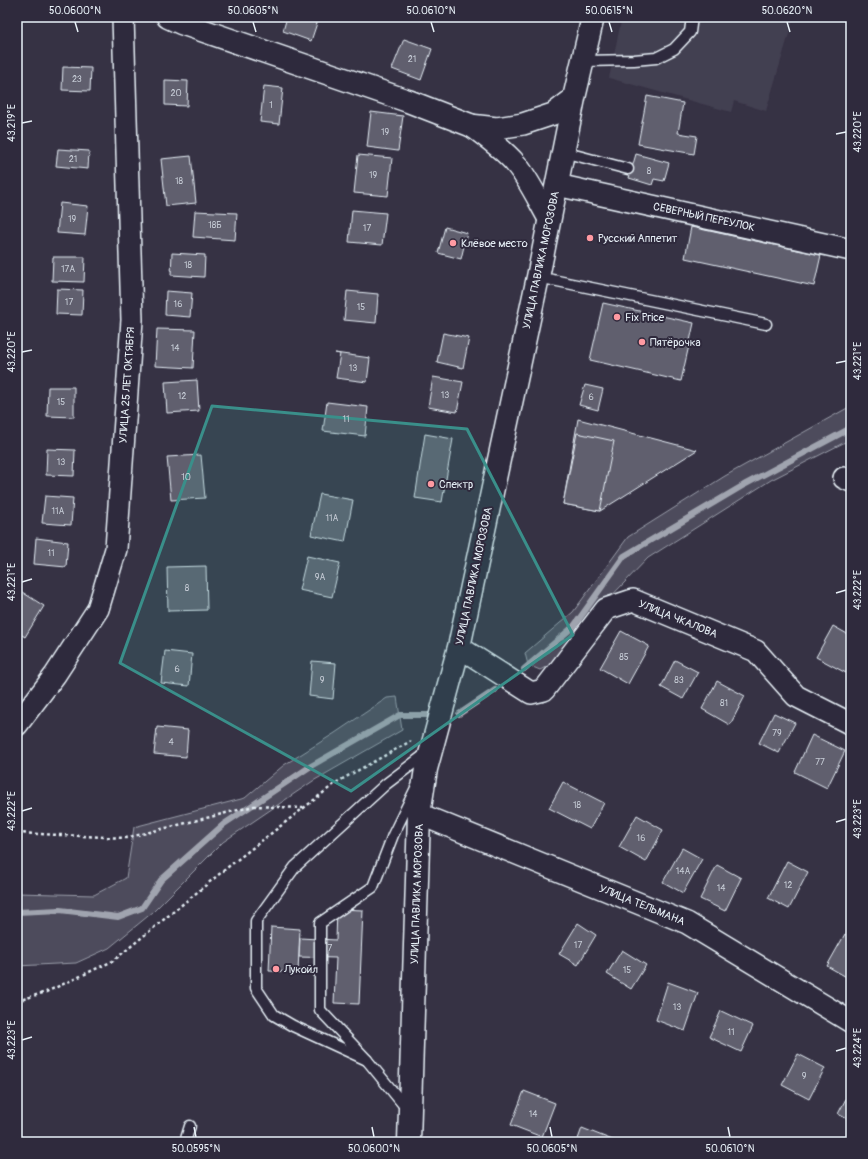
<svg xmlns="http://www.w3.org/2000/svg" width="868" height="1159" viewBox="0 0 868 1159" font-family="Pangolin,sans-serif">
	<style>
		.built { fill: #433f51 }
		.green { fill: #4d4b5c; stroke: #9a9eaa }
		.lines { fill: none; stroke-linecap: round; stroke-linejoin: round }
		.stream { stroke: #a0a4af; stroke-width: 6 }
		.building { fill: #605e6e; stroke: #e8f1f8 }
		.service-casing { stroke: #e8f1f8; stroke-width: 13 }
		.minor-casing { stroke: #e8f1f8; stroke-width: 24 }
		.tertiary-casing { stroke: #e8f1f8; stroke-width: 25 }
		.path { stroke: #e8f1f8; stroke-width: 2.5; stroke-dasharray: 3 3; stroke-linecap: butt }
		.service { stroke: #2f2a3d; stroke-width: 10 }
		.minor { stroke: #2f2a3d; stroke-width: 21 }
		.tertiary { stroke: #2f2a3d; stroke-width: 22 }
		.marked { fill: #3a8f8a; fill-opacity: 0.2; stroke: #3a8f8a; stroke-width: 3; stroke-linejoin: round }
		.ticks { fill: none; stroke: #e8f1f8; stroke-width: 1.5 }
		.poi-dot { fill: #ff9aa2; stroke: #2f2a3d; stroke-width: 1.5 }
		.labels { text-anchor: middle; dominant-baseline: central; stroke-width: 4; stroke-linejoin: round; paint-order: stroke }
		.number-label { font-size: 9px; fill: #c6ccd6 }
		.street-label { font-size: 11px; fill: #e8f1f8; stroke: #2f2a3d }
		.poi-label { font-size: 11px; fill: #e8f1f8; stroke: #2f2a3d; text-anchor: start }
		.neatline { fill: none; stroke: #e8f1f8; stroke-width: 1.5 }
		.ticks-label { font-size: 10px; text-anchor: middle; fill: #e8f1f8 }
	</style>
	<rect width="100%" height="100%" fill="#363244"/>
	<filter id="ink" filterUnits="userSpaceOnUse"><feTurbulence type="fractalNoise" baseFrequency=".025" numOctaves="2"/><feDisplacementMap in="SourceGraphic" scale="8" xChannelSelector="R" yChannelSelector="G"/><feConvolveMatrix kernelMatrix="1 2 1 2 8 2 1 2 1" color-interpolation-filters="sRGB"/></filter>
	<g filter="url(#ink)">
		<polygon class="built" points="622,17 794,17 766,111 734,101 731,112 609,78"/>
		<g class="green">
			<polygon points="851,406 851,439 771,480 648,558 601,607 555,662 540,670 528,665 525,653 573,612 628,537 725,476"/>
			<polygon points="397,697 402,730 313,781 223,842 153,912 109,948 76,963 17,966 17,893 94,895 126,878 134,827 245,798 284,765 335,733 387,698"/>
		</g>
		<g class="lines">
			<g class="stream">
				<polyline points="524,669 574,626 624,556 744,485 851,428"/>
				<polyline points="459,714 495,690"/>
				<polyline points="17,912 60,910 118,917 142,908 161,880 224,824 311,766 400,715 430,715"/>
			</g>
		</g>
		<g class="building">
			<polygon points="287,17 319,17 311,41 283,31"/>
			<polygon points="404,39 432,49 421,80 392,69"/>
			<polygon points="63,67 91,68 90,91 62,90"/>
			<polygon points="165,80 188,81 187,106 165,105"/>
			<polygon points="264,86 283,88 279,124 260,122"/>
			<polygon points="647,96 683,103 678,133 697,136 694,154 638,144"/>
			<polygon points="371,112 403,116 398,151 367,147"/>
			<polygon points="58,149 89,151 88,169 56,166"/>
			<polygon points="636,154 669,163 664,181 654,179 652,185 629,178"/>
			<polygon points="358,155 392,158 388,196 354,193"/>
			<polygon points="191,156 196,203 166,206 161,159"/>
			<polygon points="60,203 88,206 85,235 57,233"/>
			<polygon points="352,210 386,213 382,245 349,242"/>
			<polygon points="195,211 237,213 235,240 193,237"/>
			<polygon points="445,227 467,233 461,259 438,253"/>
			<polygon points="691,227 821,255 814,286 685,258"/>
			<polygon points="172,253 205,255 204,277 171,275"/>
			<polygon points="53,257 85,257 84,282 52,281"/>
			<polygon points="57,289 83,290 82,315 56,314"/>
			<polygon points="166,291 192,293 190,317 165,315"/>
			<polygon points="347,291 378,294 376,323 344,320"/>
			<polygon points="603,303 694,323 681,381 590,360"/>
			<polygon points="157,329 195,330 193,368 155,366"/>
			<polygon points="443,333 469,338 463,368 437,362"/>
			<polygon points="335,353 370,358 367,382 336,378 340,354"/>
			<polygon points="433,377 463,382 457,412 428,407"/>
			<polygon points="197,380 199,411 167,413 165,382"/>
			<polygon points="585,385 603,389 598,410 579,405"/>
			<polygon points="48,387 74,387 74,417 47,416"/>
			<polygon points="327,402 368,407 365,436 323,431"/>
			<polygon points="578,419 697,450 600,511 563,504"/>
			<polygon points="577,433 614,441 600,511 563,504"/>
			<polygon points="425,434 453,439 442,502 415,498"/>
			<polygon points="47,449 75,450 74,476 46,475"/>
			<polygon points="201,455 205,498 171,500 167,457"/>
			<polygon points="320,494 353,500 345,542 311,535"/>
			<polygon points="45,496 73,498 71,525 42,523"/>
			<polygon points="36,538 68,542 66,567 34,564"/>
			<polygon points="307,556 340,563 332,597 299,590"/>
			<polygon points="206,566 207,610 168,611 167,567"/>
			<polygon points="22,592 44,606 25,637 17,632 17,600"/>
			<polygon points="833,626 851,636 851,664 846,673 816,657"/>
			<polygon points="621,631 649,646 628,684 600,668"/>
			<polygon points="165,651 192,654 189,686 161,683"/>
			<polygon points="675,660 698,672 683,699 661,687"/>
			<polygon points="312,661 336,663 333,699 309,696"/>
			<polygon points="717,681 745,696 730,725 702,709"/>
			<polygon points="774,713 795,723 779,753 759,743"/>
			<polygon points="157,727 188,730 186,757 154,754"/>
			<polygon points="812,735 845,751 827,788 795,772"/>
			<polygon points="563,782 604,803 590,829 549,808"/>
			<polygon points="637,815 663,830 646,862 619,847"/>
			<polygon points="682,848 702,859 683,893 663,882"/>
			<polygon points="787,861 808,872 789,909 768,898"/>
			<polygon points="717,865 741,878 725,911 700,899"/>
			<polygon points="337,909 363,910 359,1004 334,1003 336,958 299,957 300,938 336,940"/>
			<polygon points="578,923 596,935 578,965 559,954"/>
			<polygon points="271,927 300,929 298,972 269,971"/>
			<polygon points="845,934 851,938 851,977 850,979 827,966"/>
			<polygon points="622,950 646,965 631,989 607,974"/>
			<polygon points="668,982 698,993 685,1031 656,1020"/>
			<polygon points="721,1011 753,1026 741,1052 709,1037"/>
			<polygon points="798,1054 825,1068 809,1099 782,1085"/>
			<polygon points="851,1089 851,1121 838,1114"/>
			<polygon points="524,1091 555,1103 542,1137 511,1125"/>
			<polygon points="582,1128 615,1141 615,1142 577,1142"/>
		</g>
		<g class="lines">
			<defs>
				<g id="service">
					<polyline points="584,61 634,60 656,58 674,49 690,32 692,17"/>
					<polyline points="563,152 628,169"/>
					<polyline points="538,277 766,324"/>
					<polyline points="367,1060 293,1026 274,1015 256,988 256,921 295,867 386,784 427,753"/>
					<polyline points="407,1109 367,1060 320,1010 320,923 373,887 393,835 416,788"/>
					<polyline points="185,1142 190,1126"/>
				</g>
				<g id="minor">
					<path d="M470 125C486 137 502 148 515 163 529 179 538 200 549 219"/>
					<polyline points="470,125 497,128 523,124 553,114 574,98"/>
					<polyline points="557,185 851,250"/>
					<polyline points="844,478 851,481"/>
					<polyline points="459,647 531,693 544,690 606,609 633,600 756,651 796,696 851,724"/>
					<polyline points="17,725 55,675 98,609 116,549 132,320 123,17"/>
					<polyline points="419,814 687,923 851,1022"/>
				</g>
				<g id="tertiary">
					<polyline points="168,17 181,23 408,101 470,125"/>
					<polyline points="409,1142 419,814 426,769 459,647 538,277 574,98 593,17"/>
				</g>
			</defs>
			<use href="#service" class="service-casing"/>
			<use href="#minor" class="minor-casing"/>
			<use href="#tertiary" class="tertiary-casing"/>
			<g class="path">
				<polyline points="17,833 126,838 254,806 304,808"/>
				<polyline points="17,1001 46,992 113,961 228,867 337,782 411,741"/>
			</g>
			<use href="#service" class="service"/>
			<use href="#minor" class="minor"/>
			<use href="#tertiary" class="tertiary"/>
		</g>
	</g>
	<path class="marked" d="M212 406 467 429 573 635 351 791 120 663Z"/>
	<path class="ticks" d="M75 22 78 32M253 22 256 32M431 22 434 32M609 22 612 32M787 22 790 32M22 123 32 121M836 134 846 132M22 352 32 350M836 363 846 361M22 582 32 579M836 593 846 590M22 811 32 808M836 822 846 819M22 1040 32 1037M836 1051 846 1048M194 1127 196 1137M372 1127 374 1137M550 1127 552 1137M728 1127 730 1137"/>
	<g class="poi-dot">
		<circle cx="590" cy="238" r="4"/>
		<circle cx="453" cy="243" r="4"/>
		<circle cx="617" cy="317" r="4"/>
		<circle cx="642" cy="342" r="4"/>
		<circle cx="431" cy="484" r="4"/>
		<circle cx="276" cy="969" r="4"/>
	</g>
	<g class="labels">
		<g class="number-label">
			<text x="412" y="59">21</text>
			<text x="77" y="79">23</text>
			<text x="176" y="93">20</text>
			<text x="271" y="105">1</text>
			<text x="385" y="132">19</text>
			<text x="73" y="159">21</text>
			<text x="649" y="171">8</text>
			<text x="373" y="175">19</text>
			<text x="179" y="181">18</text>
			<text x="72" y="219">19</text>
			<text x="215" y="225">18Б</text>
			<text x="367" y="228">17</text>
			<text x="188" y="265">18</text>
			<text x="68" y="269">17А</text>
			<text x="69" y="302">17</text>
			<text x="178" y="304">16</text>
			<text x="361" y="307">15</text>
			<text x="175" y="348">14</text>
			<text x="353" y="368">13</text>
			<text x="445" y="395">13</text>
			<text x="182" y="396">12</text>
			<text x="591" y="397">6</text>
			<text x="61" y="402">15</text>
			<text x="346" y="419">11</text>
			<text x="61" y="462">13</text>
			<text x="186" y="477">10</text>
			<text x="58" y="511">11А</text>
			<text x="332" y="518">11А</text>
			<text x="51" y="553">11</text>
			<text x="320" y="577">9А</text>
			<text x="187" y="588">8</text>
			<text x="624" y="657">85</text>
			<text x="177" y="669">6</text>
			<text x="322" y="680">9</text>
			<text x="679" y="680">83</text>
			<text x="724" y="703">81</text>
			<text x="777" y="733">79</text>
			<text x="171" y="742">4</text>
			<text x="820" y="762">77</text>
			<text x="577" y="805">18</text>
			<text x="641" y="838">16</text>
			<text x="683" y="871">14А</text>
			<text x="788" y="885">12</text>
			<text x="721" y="888">14</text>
			<text x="578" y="945">17</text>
			<text x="330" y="948">7</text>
			<text x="627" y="970">15</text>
			<text x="677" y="1007">13</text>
			<text x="731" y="1032">11</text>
			<text x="804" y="1076">9</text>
			<text x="533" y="1114">14</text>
		</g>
		<g class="street-label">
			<text transform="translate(704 217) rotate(12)">СЕВЕРНЫЙ ПЕРЕУЛОК</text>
			<text transform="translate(541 260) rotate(-78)">УЛИЦА ПАВЛИКА МОРОЗОВА</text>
			<text transform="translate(127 385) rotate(-86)">УЛИЦА 25 ЛЕТ ОКТЯБРЯ</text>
			<text transform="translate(474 576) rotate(-78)">УЛИЦА ПАВЛИКА МОРОЗОВА</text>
			<text transform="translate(678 619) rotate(22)">УЛИЦА ЧКАЛОВА</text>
			<text transform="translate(417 894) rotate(-88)">УЛИЦА ПАВЛИКА МОРОЗОВА</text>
			<text transform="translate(642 905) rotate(22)">УЛИЦА ТЕЛЬМАНА</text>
		</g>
		<g class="poi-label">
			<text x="598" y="238">Русский Аппетит</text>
			<text x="461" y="243">Клёвое место</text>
			<text x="625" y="317">Fix Price</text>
			<text x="650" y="342">Пятёрочка</text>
			<text x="439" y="484">Спектр</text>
			<text x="284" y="969">Лукойл</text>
		</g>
	</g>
	<rect width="868" height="1159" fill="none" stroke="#2f2a3d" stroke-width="44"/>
	<rect x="22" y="22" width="824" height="1115" class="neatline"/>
	<g class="ticks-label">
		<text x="75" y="14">50.0600°N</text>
		<text x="253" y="14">50.0605°N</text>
		<text x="431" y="14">50.0610°N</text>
		<text x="609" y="14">50.0615°N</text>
		<text x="787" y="14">50.0620°N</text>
		<text transform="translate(11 123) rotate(-90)" y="4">43.219°E</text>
		<text transform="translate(857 132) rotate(-90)" y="4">43.220°E</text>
		<text transform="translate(11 352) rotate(-90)" y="4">43.220°E</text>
		<text transform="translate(857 361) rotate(-90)" y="4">43.221°E</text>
		<text transform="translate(11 582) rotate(-90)" y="4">43.221°E</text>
		<text transform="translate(857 590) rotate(-90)" y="4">43.222°E</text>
		<text transform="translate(11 811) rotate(-90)" y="4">43.222°E</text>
		<text transform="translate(857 819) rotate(-90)" y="4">43.223°E</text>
		<text transform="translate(11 1040) rotate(-90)" y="4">43.223°E</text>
		<text transform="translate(857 1048) rotate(-90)" y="4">43.224°E</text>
		<text x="196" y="1152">50.0595°N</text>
		<text x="374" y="1152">50.0600°N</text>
		<text x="552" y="1152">50.0605°N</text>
		<text x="730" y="1152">50.0610°N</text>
	</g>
</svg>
